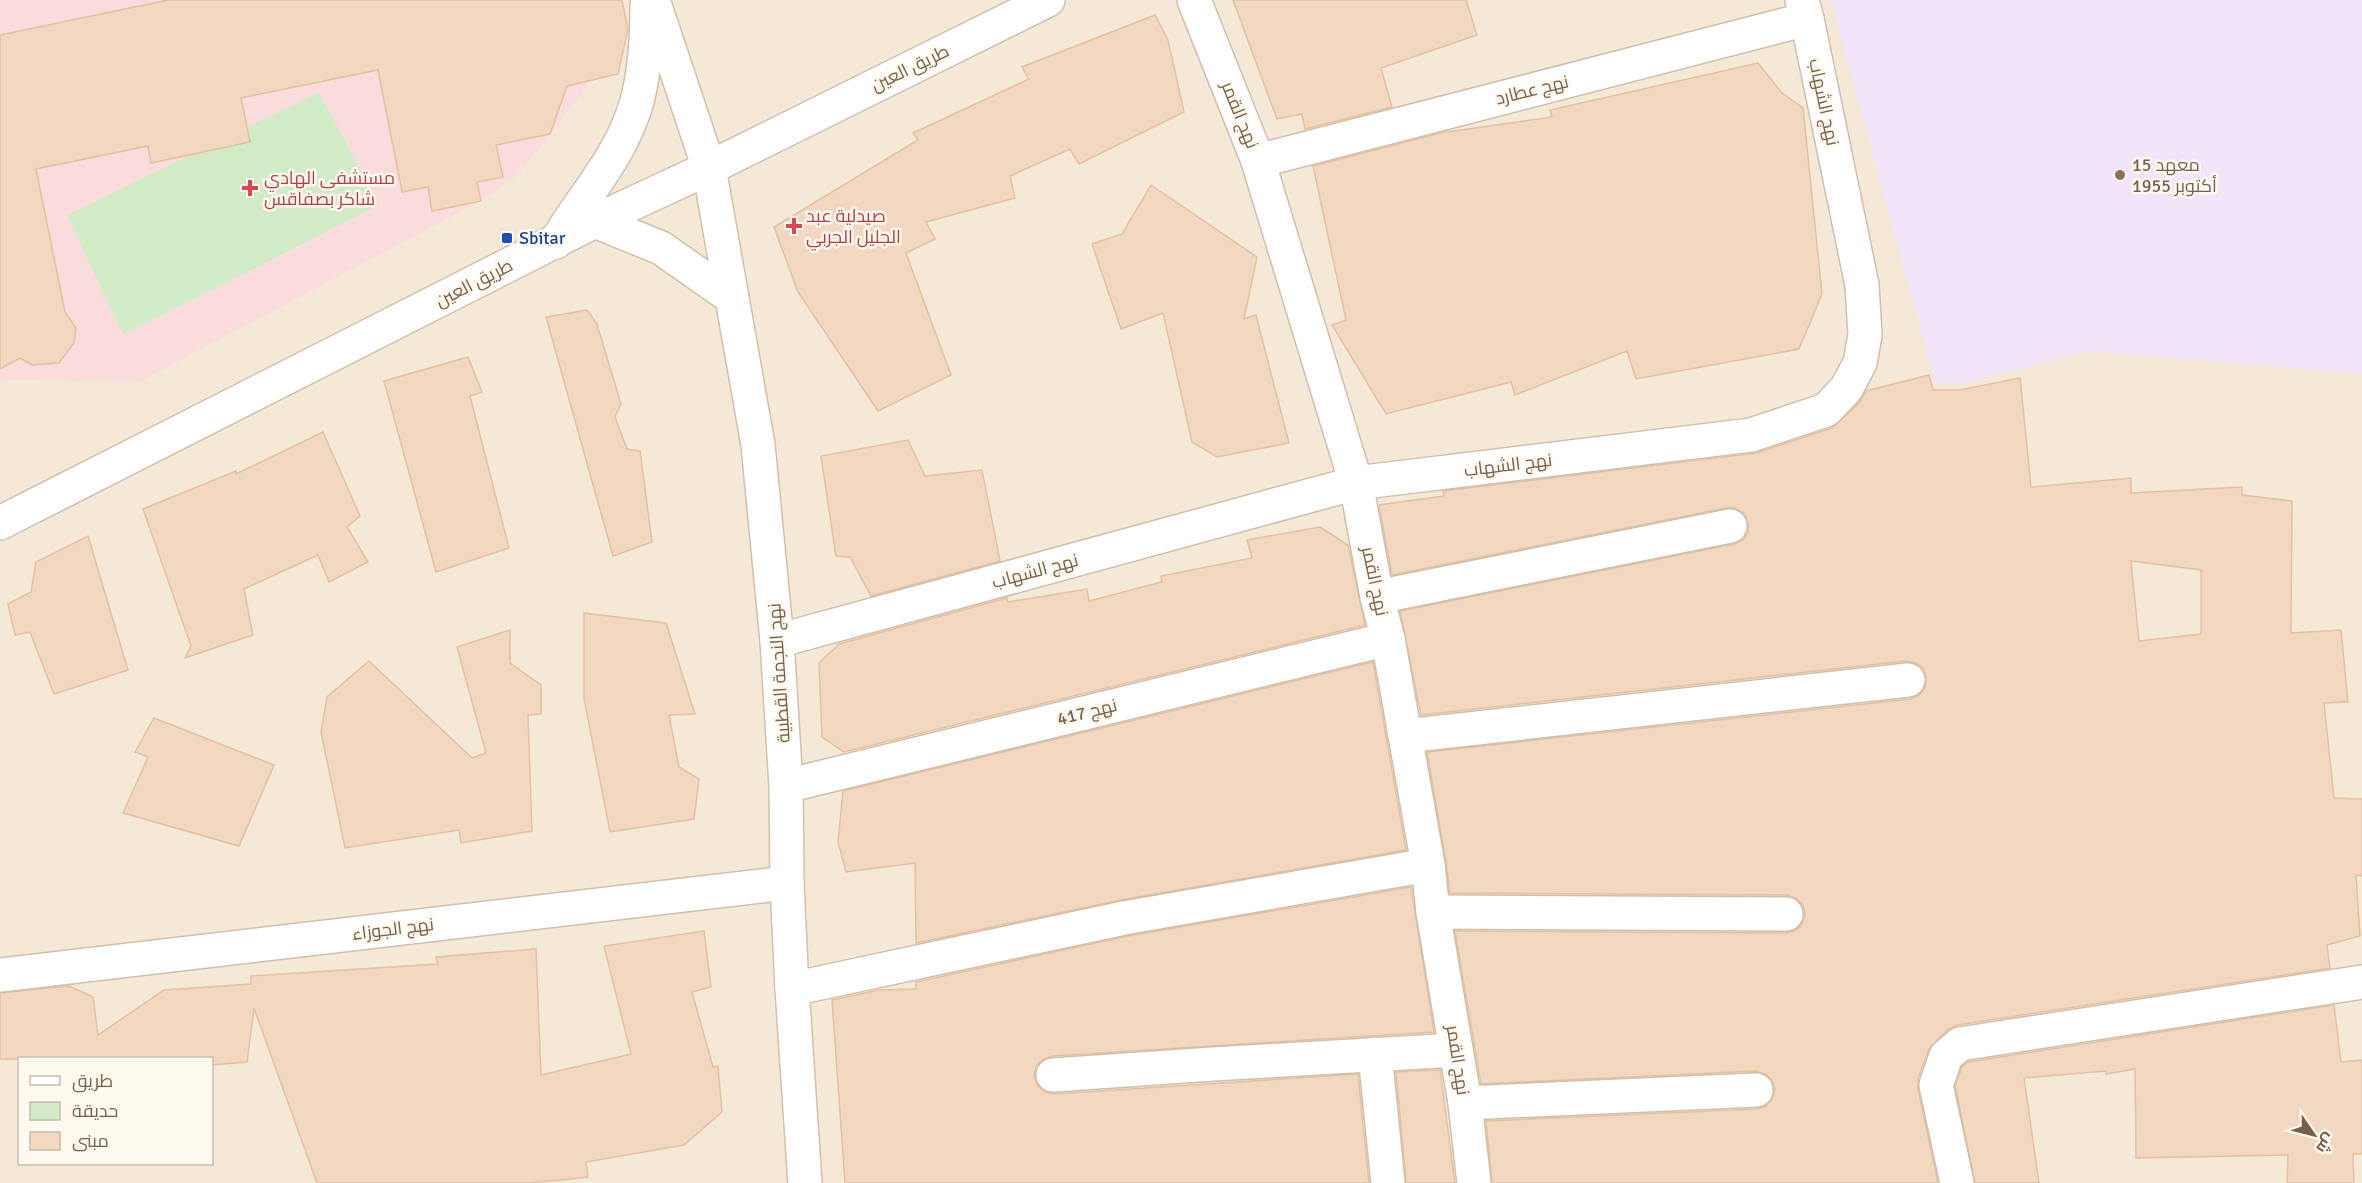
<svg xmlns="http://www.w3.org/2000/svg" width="2362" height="1183" viewBox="0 0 2362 1183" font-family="Signika,Cairo,sans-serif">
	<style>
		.residential { fill: #f4e9d7; fill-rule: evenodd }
		.education { fill: #f3e5f9 }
		.medical { fill: #fadcdd }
		.green { fill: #d2ebc7 }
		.building { fill: #f2d8c0; stroke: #e5c0a1; stroke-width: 1.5; fill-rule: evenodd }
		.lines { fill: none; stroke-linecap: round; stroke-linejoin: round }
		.street-casing { stroke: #cfbfae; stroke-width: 36 }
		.secondary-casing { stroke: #d2c0ac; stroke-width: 36 }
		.street { stroke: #fff; stroke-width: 33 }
		.secondary { stroke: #fff; stroke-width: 33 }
		.education-dot { fill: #8d6e63; stroke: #fffaef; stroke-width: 2 }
		.health-dot { fill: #e0444e; stroke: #fffaef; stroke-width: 2 }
		.transit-dot { fill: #1a4fb4; stroke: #fffaef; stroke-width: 2 }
		.labels { text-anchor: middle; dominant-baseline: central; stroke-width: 5; stroke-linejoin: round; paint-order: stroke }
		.street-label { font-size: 18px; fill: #775f4c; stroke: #fffaef }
		.education-label { font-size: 18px; fill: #785e54; stroke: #fffaef; text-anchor: start }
		.health-label { font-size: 18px; fill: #be3a42; stroke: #fffaef; text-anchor: start }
		.transit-label { font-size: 18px; fill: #164399; stroke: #fffaef; text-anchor: start }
	</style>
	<rect width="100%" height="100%" fill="#fdf6e9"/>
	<path class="residential" d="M0 0H2362V1183H0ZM20 1058H212V1164H20Z"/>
	<polygon class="education" points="1831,0 2362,0 2362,374 2090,351 1961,384 1935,383"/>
	<polygon class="medical" points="0,0 581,0 588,86 518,175 481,201 139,382 6,380 0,385"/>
	<polygon class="green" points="319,92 379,205 123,335 67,215"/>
	<g class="building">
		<polygon points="168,0 622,0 628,29 618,74 567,86 550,134 496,145 503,177 477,182 481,201 432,211 428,187 402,192 378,70 241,98 250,142 151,163 148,146 36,169 65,312 76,328 74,343 59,363 32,365 20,358 0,369 0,35"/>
		<polygon points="1233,0 1466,0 1477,35 1381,68 1392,107 1305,129 1302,114 1277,119"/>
		<polygon points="1155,15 1168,40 1184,112 1079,164 1070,149 1010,176 1015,198 926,222 935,239 906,253 951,375 878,411 798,292 774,227 918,140 913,133 1029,79 1022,67"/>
		<polygon points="1758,63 1782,93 1803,108 1822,294 1799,349 1636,379 1627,351 1515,395 1511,382 1386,414 1332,325 1346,320 1313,166 1440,133 1552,117 1550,110"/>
		<polygon points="1151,185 1257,257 1244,319 1256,315 1289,443 1217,457 1192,442 1163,313 1121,329 1092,244 1122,234"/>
		<polygon points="587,310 597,324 621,404 615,417 627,449 640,451 652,542 613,556 546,317"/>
		<polygon points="468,357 482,392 470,396 509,548 436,572 384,381"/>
		<path d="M1929 375 1933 390H1960L2020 378 2031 487 2131 478V493L2242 487V495L2292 501 2291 633 2341 630 2348 702 2324 703 2334 798 2362 799V876L2356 875 2360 936 2327 945 2330 968 1957 1025 1948 1029 1929 1049 1918 1079V1089L1938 1183H1492L1486 1121 1757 1109 1766 1106 1772 1099 1775 1089 1772 1080 1765 1074 1755 1071 1481 1084 1455 931 1786 933 1795 931 1802 924 1805 914 1803 905 1796 898 1786 895 1450 893 1446 862 1427 752 1910 699 1919 695 1925 688 1926 677 1923 668 1916 663 1906 661 1421 715 1400 611 1734 544 1743 540 1748 533V523L1744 513 1735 508H1726L1392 575 1379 505 1444 496 1443 491 1757 453 1832 428 1860 402 1866 391ZM2131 561 2201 570V634L2139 641Z"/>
		<polygon points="323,432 360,516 347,527 368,562 329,582 318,555 244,589 253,635 185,658 191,646 143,509 236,471 236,474"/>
		<polygon points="908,440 925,476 982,470 1000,561 871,596 850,557 836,556 821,456"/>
		<polygon points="1320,527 1348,545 1365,625 844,752 822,737 819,663 839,644 1007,598 1008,602 1087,589 1089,601 1162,582 1161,576 1252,558 1247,540"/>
		<polygon points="88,536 128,670 54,694 30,632 15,635 8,604 31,592 36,562"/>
		<polygon points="584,613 666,623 695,714 669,715 679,767 699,779 694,819 610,832 584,698"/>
		<polygon points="510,630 510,663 541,685 541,714 528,715 532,831 461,843 459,830 345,848 321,732 327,697 369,661 472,758 486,753 457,647"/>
		<polygon points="1373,662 1406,850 1121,900 916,943 915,863 846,872 838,842 843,791"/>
		<polygon points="154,718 274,765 239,846 123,813 148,757 135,752"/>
		<polygon points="1411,887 1434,1032 1052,1056 1042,1060 1036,1066 1034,1076 1038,1086 1045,1092 1054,1094 1358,1074 1369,1183 845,1183 832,1000 879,990 916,989 916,982 1128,936"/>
		<polygon points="704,931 711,987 692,992 713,1067 718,1066 722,1112 684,1145 586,1162 588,1177 531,1183 317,1183 254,1008 247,1062 212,1065 212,1059 0,1059 0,993 69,986 93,997 98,1035 164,990 251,984 251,976 438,964 436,957 536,949 541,1075 631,1054 604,946"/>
		<polygon points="2334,1005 2341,1062 2362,1060 2362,1154 2353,1154 2354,1183 2287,1183 2288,1155 2136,1158 2135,1069 2106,1074 2106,1071 2024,1078 2039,1183 1975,1183 1955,1086 1962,1067 1968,1062"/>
		<polygon points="1440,1070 1455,1183 1406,1183 1396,1072"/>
	</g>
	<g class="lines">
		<defs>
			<g id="street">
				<polyline points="1194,0 1258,161 1356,483 1377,597 1388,639 1428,865 1433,912 1465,1103 1474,1183"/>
				<polyline points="1258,161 1807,19"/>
				<polyline points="1377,597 1730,526"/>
				<polyline points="777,641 1356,483 1751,435 1826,410 1846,389 1860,363 1865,335 1862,285 1807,19 1802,0"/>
				<polyline points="1405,736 1908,680"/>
				<polyline points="786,786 1388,639"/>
				<polyline points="1433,912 1786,914"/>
				<polyline points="0,975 787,883"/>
				<polyline points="792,989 1124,918 1428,865"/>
				<polyline points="1375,1054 1388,1183"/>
				<polyline points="1053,1075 1213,1064 1456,1050"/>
				<polyline points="1465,1103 1756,1090"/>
				<polyline points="1957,1183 1936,1085 1946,1056 1960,1044 2362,982"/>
			</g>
			<g id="secondary">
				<polyline points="653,0 709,168 758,445 777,641 786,786 787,883 792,989 805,1183"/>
				<polyline points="595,221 661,248 731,297"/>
				<path d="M556 242C580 201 614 164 631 119 644 87 647 40 647 5"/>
				<polyline points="0,523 595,221 709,168 1048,0"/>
			</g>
		</defs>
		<use href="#street" class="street-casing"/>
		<use href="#secondary" class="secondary-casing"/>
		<use href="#street" class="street"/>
		<use href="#secondary" class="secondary"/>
	</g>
	<circle class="education-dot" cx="2120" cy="175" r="6"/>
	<g class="health-dot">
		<path d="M247 179h6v6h6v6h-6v6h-6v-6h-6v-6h6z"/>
		<path d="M791 217h6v6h6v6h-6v6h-6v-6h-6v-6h6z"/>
	</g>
	<rect class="transit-dot" x="501" y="232" width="12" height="12" rx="3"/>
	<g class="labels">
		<g class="street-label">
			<text transform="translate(910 68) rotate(-26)">طريق العين</text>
			<text transform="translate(1532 90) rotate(-14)">نهج عطارد</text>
			<text transform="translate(1824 102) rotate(78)">نهج الشهاب</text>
			<text transform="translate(1240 115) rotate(68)">نهج القمر</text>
			<text transform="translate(474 283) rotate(-27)">طريق العين</text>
			<text transform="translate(1508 465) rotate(-7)">نهج الشهاب</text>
			<text transform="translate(1035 571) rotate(-15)">نهج الشهاب</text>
			<text transform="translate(1375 581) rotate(78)">نهج القمر</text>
			<text transform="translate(779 673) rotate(-94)">نهج النجمة القطبية</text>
			<text transform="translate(1087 712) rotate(-14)">نهج 417</text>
			<text transform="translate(393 929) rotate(-7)">نهج الجوزاء</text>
			<text transform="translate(1458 1060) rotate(81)">نهج القمر</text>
		</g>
		<g class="education-label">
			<text x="2132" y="165">معهد 15<tspan x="2132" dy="21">أكتوبر 1955</tspan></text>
		</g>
		<g class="health-label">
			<text x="264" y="178">مستشفى الهادي<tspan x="264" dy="21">شاكر بصفاقس</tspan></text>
			<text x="806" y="216">صيدلية عبد<tspan x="806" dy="21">الجليل الجربي</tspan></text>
		</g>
		<g class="transit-label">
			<text x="519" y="238">Sbitar</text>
		</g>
	</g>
	<rect x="18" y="1057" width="195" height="108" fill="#fffaef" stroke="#c9bcae" stroke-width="1.5"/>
	<rect x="30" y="1076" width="30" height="9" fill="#ffffff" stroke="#c9bcae" stroke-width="1.5"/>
	<text x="72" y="1087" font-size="18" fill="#775f4c">طريق</text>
	<rect x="30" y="1102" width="30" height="18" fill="#d2ebc7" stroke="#c9bcae" stroke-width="1.5"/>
	<text x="72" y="1117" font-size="18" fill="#775f4c">حديقة</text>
	<rect x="30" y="1132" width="30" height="18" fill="#f2d8c0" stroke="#c9bcae" stroke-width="1.5"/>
	<text x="72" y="1147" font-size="18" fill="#775f4c">مبنى</text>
	<g transform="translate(2314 1135) rotate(125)" stroke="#fffaef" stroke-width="4.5" paint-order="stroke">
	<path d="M0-4.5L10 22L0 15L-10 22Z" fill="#775f4c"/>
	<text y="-9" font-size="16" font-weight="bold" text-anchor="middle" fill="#775f4c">ش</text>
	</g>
</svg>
